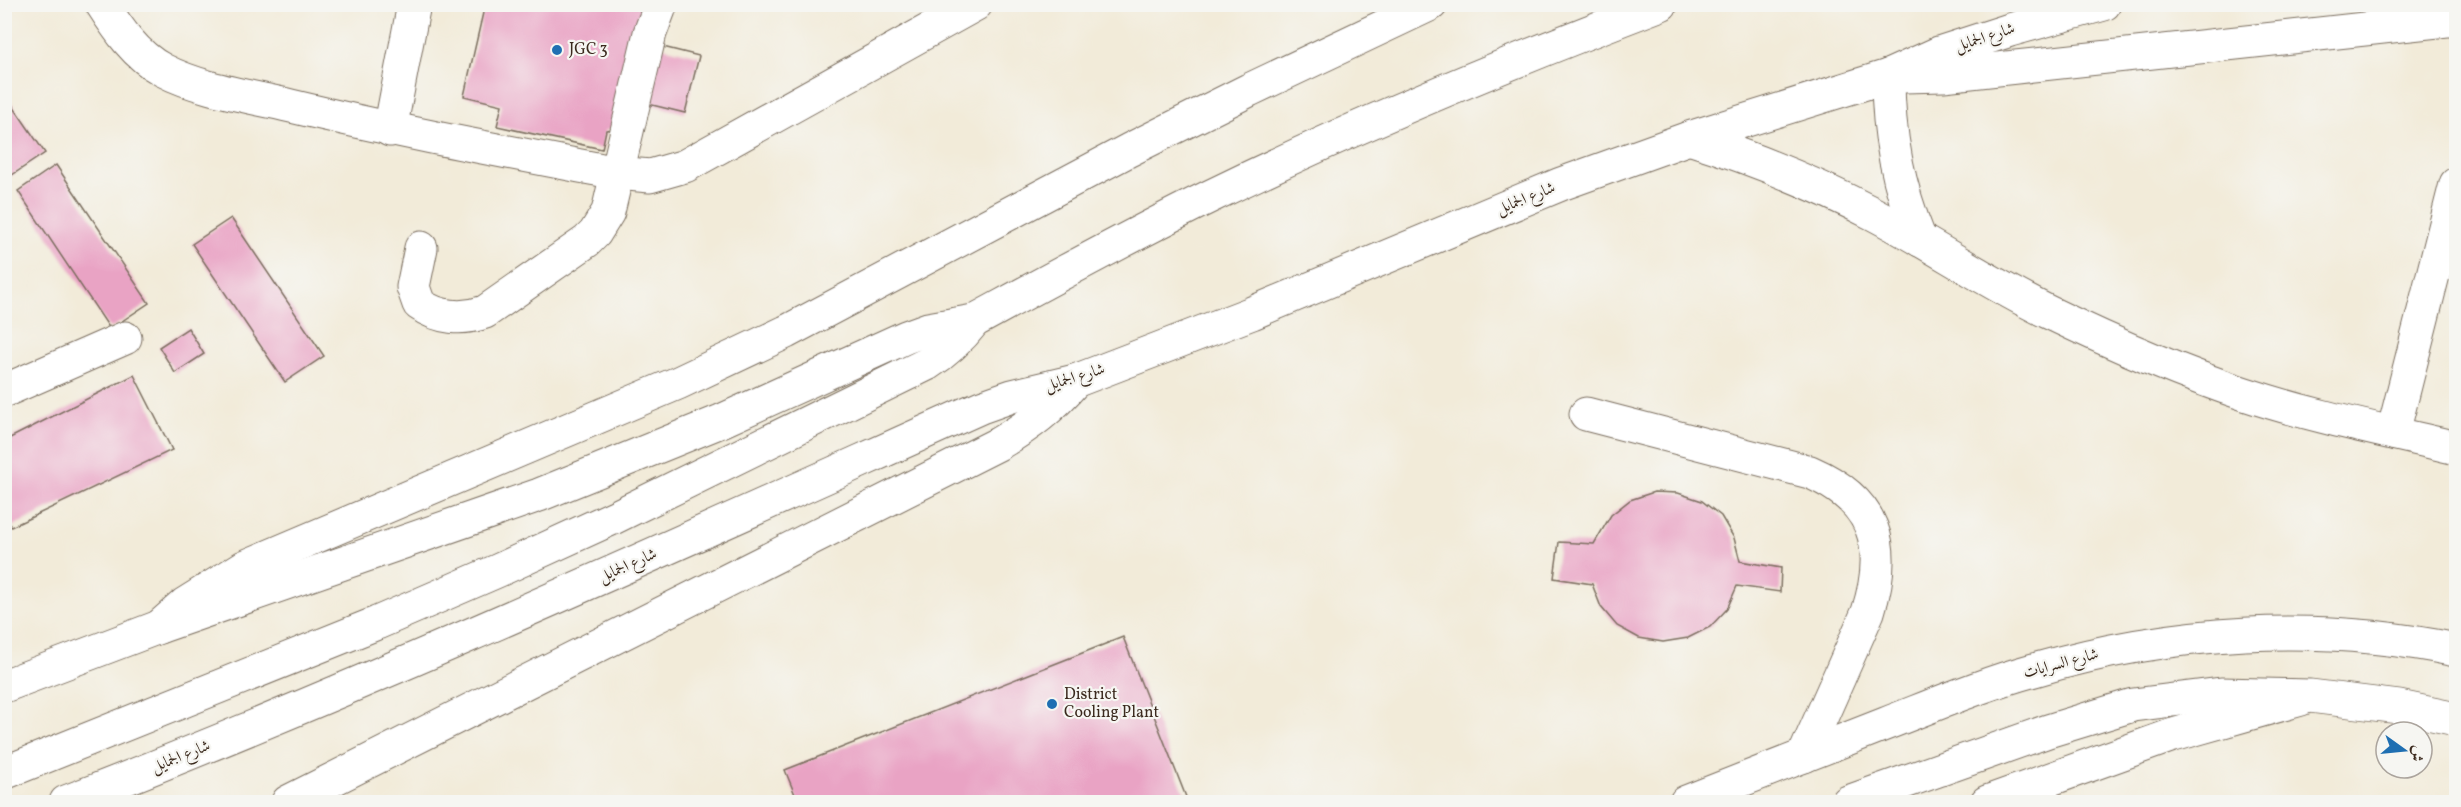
<svg xmlns="http://www.w3.org/2000/svg" width="2461" height="807" viewBox="0 0 2461 807" font-family="Vollkorn,Amiri,serif">
	<style>
		.building { fill: #e9a3c4 }
		.lines { fill: none; stroke-linecap: round; stroke-linejoin: round }
		.minor-casing { stroke: #7b6e5f; stroke-width: 35 }
		.major-casing { stroke: #7b6e5f; stroke-width: 35 }
		.minor { stroke: #fff; stroke-width: 33 }
		.major { stroke: #fff; stroke-width: 33 }
		.poi-dot { fill: #1f6fb2; stroke: #f6f6f2; stroke-width: 2 }
		.labels { text-anchor: middle; dominant-baseline: central; stroke-width: 4.5; stroke-linejoin: round; paint-order: stroke }
		.street-label { font-size: 16px; fill: #3b2a1e; stroke: #f6f6f2 }
		.poi-label { font-size: 16px; fill: #3b2a1e; stroke: #f6f6f2; text-anchor: start }
	</style>
	<rect width="100%" height="100%" fill="#f6f6f2"/>
	<filter id="ink" filterUnits="userSpaceOnUse"><feTurbulence type="fractalNoise" baseFrequency=".0167" numOctaves="2"/><feDisplacementMap in="SourceGraphic" scale="12" xChannelSelector="R" yChannelSelector="G"/><feConvolveMatrix kernelMatrix="1 2 1 2 8 2 1 2 1" color-interpolation-filters="sRGB"/></filter>
	<filter id="wash" filterUnits="userSpaceOnUse"><feTurbulence type="fractalNoise" baseFrequency=".008" numOctaves="4" result="noise"/><feDisplacementMap in="SourceGraphic" scale="24" xChannelSelector="R" yChannelSelector="G"/><feGaussianBlur stdDeviation="1.35" result="paint"/><feColorMatrix in="noise" values="0 0 0 0 0 0 0 0 0 0 0 0 0 0 0 0 0 1.4 0 .05"/><feComposite in="paint" operator="in"/></filter>
	<g filter="url(#wash)">
		<rect width="100%" height="100%" fill="#f2ebd9"/>
		<g id="blocks">
			<g class="building">
				<polygon points="485,4 650,4 622,128 606,130 602,149 497,126 502,105 464,96"/>
				<polygon points="659,46 699,56 685,113 644,103"/>
				<polygon points="4,93 45,153 6,179 4,176"/>
				<polygon points="56,165 149,303 110,329 18,191"/>
				<polygon points="231,218 324,356 285,382 192,244"/>
				<polygon points="188,328 204,354 175,373 159,347"/>
				<polygon points="134,375 172,450 11,527 4,513 4,441"/>
				<polygon points="1654,492 1678,493 1702,501 1721,516 1734,538 1740,561 1781,568 1780,592 1737,586 1727,609 1710,627 1688,638 1663,642 1639,638 1617,626 1601,607 1592,584 1554,578 1559,542 1594,544 1611,515 1630,500"/>
				<polygon points="1123,637 1188,802 798,802 785,770"/>
			</g>
		</g>
	</g>
	<g filter="url(#ink)">
		<use href="#blocks" fill-opacity="0" stroke="#7b6e5f" stroke-width="1.5"/>
		<g class="lines">
			<defs>
				<g id="minor">
					<path d="M102 4C118 29 136 56 163 70 202 90 249 96 291 106 399 132 508 152 617 173L650 176 685 166 976 4"/>
					<path d="M1888 76C1888 135 1898 186 1920 240"/>
					<polyline points="390,130 414,4"/>
					<path d="M1689 138C1753 158 1814 183 1874 214 1933 245 1988 283 2048 312 2112 343 2178 372 2245 394 2314 417 2386 431 2456 448"/>
					<path d="M421 248 413 287 419 304C438 318 463 320 485 312L587 241 595 233 608 212 650 33 661 4"/>
					<polyline points="4,391 125,338"/>
					<path d="M1586 414 1810 472C1876 501 1889 546 1868 612L1804 756"/>
					<polyline points="2393,433 2456,184"/>
					<polyline points="1987,802 2170,736 2301,699"/>
				</g>
				<g id="major">
					<polyline points="1904,76 1943,75 2016,67 2456,19"/>
					<polyline points="159,627 185,604 244,567 678,383 786,332 1129,150 1249,90 1431,4"/>
					<polyline points="4,686 159,627 539,495 721,421 906,337 928,329 974,321"/>
					<path d="M4 773 377 623 497 571 615 517 927 364C946 352 960 339 974 321 1053 278 1131 235 1211 196 1358 124 1509 62 1661 4"/>
					<path d="M66 802C376 682 678 543 981 407L1012 396 1075 381 1252 313 1561 184 1689 138 1888 76 1939 53 2010 30 2104 4"/>
					<path d="M288 802 998 444C1030 425 1051 409 1075 381"/>
					<path d="M1686 802C1752 776 1818 750 1885 724 1934 705 1983 684 2034 670 2171 630 2317 621 2456 650"/>
					<polyline points="1848,802 2048,731 2133,705 2221,694 2310,696 2399,707 2456,719"/>
				</g>
			</defs>
			<use href="#minor" class="minor-casing"/>
			<use href="#major" class="major-casing"/>
			<use href="#minor" class="minor"/>
			<use href="#major" class="major"/>
		</g>
	</g>
	<g class="poi-dot">
		<circle cx="557" cy="50" r="6"/>
		<circle cx="1052" cy="704" r="6"/>
	</g>
	<g class="labels">
		<g class="street-label">
			<text transform="translate(1985 38) rotate(-18)">شارع الجمايل</text>
			<text transform="translate(1526 199) rotate(-22)">شارع الجمايل</text>
			<text transform="translate(1075 378) rotate(-17)">شارع الجمايل</text>
			<text transform="translate(628 566) rotate(-24)">شارع الجمايل</text>
			<text transform="translate(2061 664) rotate(-15)">شارع السرايات</text>
			<text transform="translate(181 757) rotate(-22)">شارع الجمايل</text>
		</g>
		<g class="poi-label">
			<text x="569" y="50">JGC 3</text>
			<text x="1064" y="695">District<tspan x="1064" dy="18">Cooling Plant</tspan></text>
		</g>
	</g>
	<rect width="2461" height="807" fill="none" stroke="#f6f6f2" stroke-width="24"/>
	<g transform="translate(2404 750) rotate(105)"><circle r="28" fill="#f6f6f2" stroke="#aba49d" stroke-width="1.5"/>
	<path d="M0-4.5L10 22L0 15L-10 22Z" fill="#1f6fb2"/>
	<text y="-9" font-size="16" font-weight="bold" text-anchor="middle" fill="#3b2a1e">ش</text>
	</g>
</svg>
